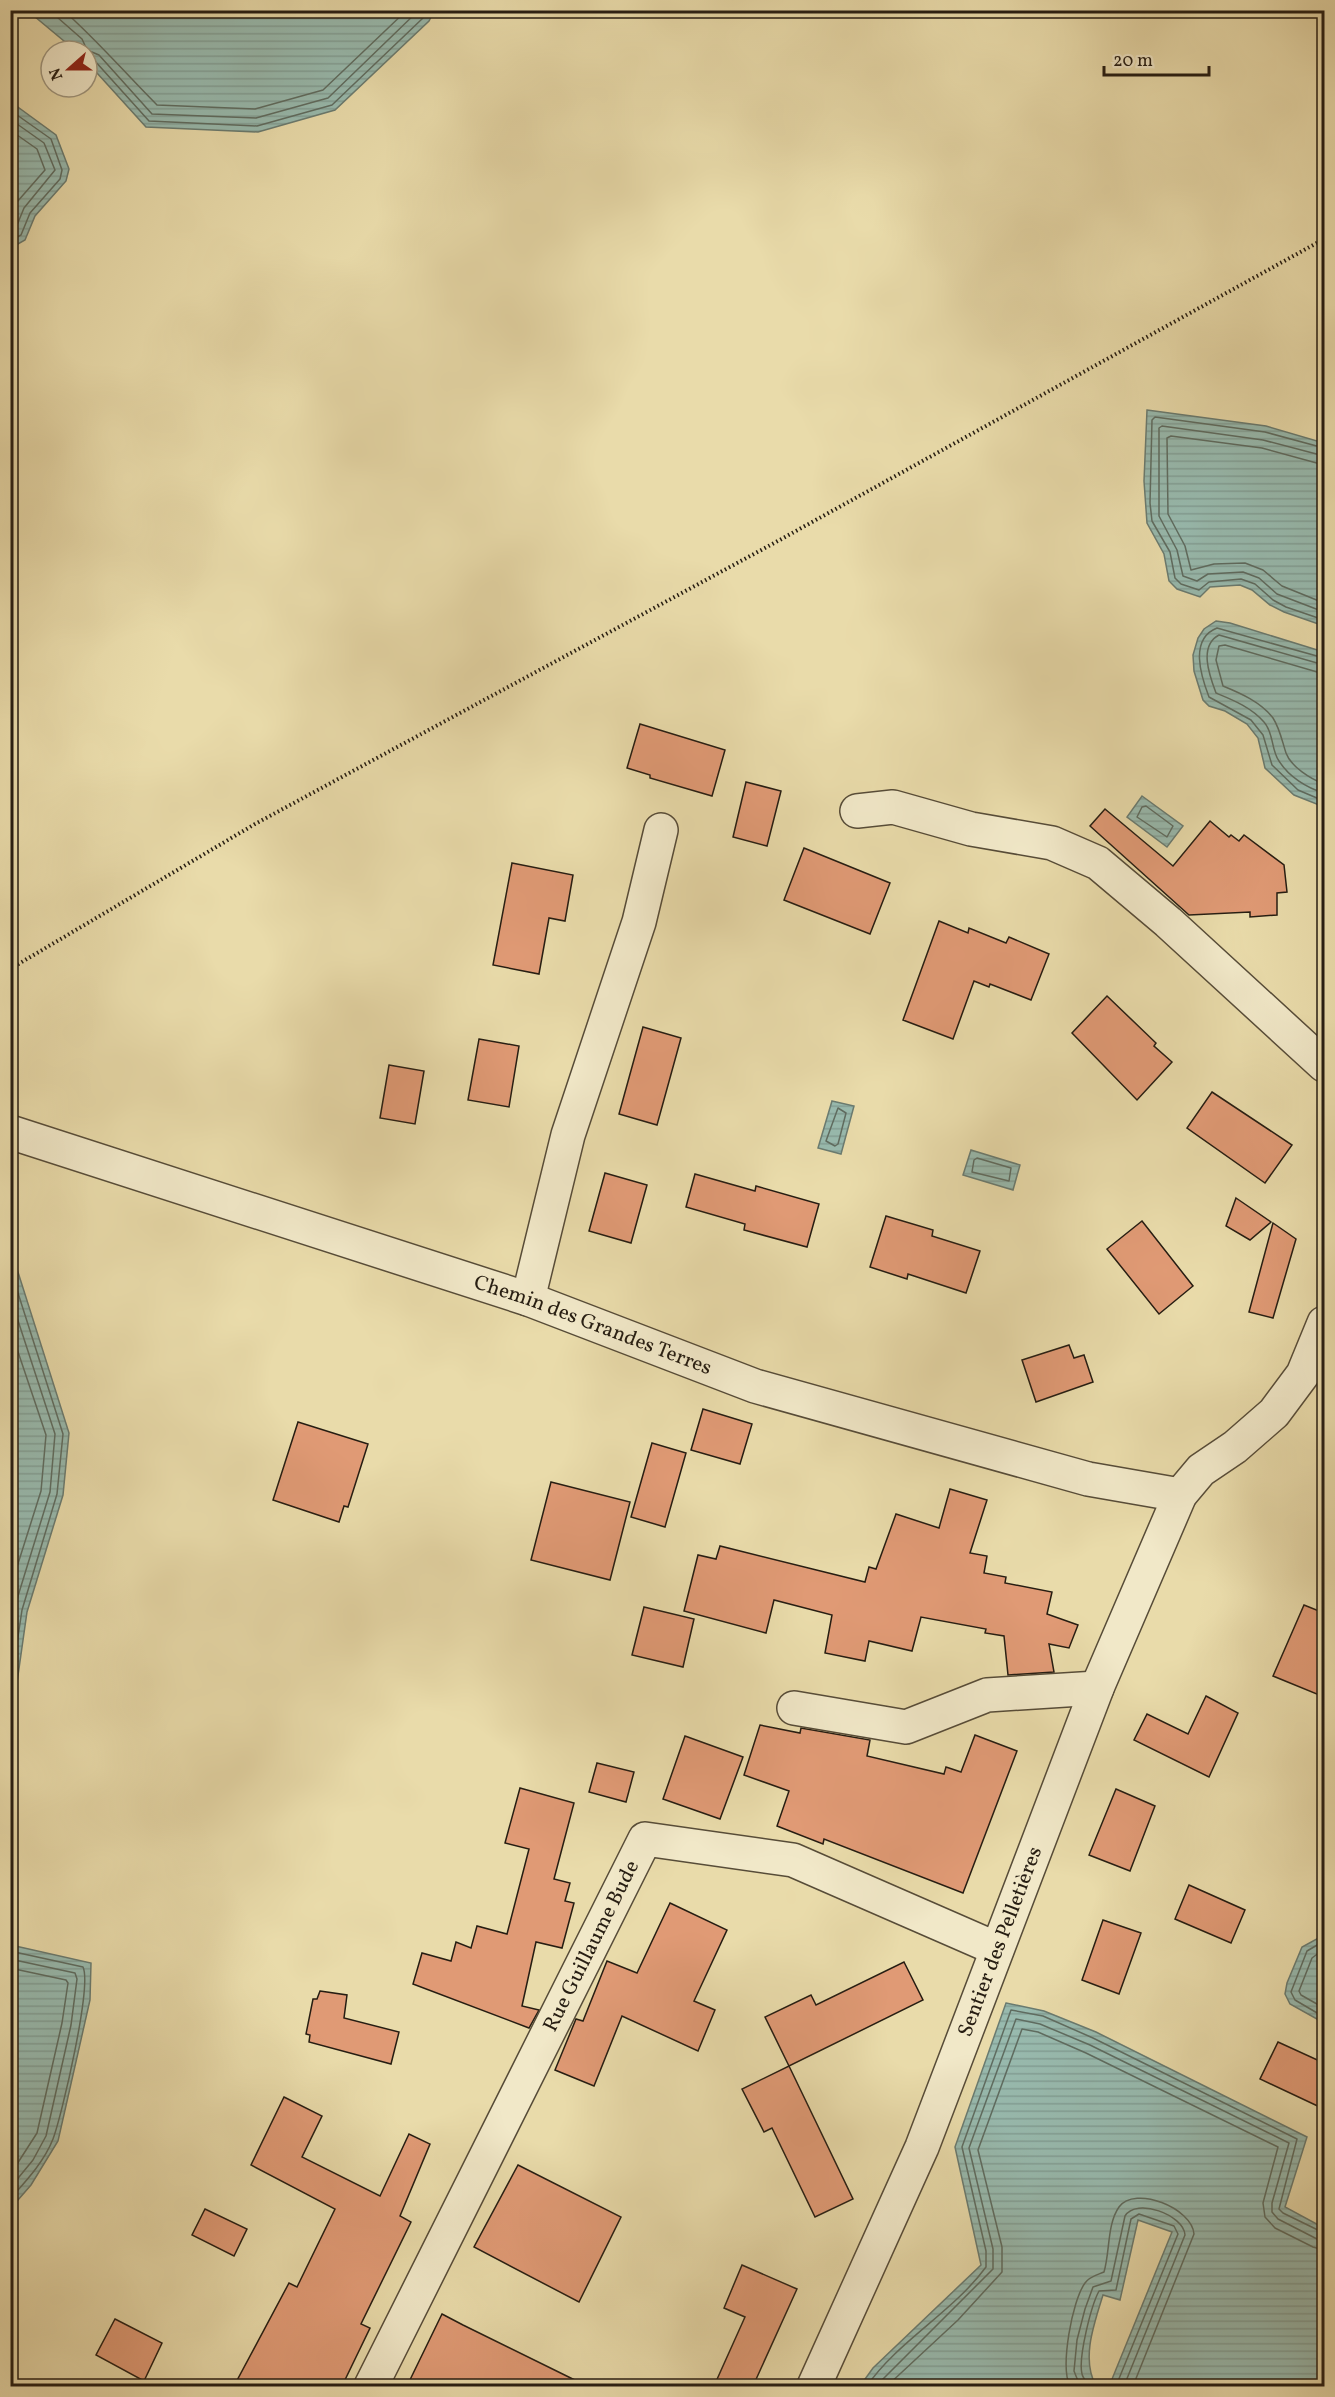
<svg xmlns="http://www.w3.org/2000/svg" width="1335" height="2397" viewBox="0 0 1335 2397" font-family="Vollkorn,serif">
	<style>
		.water { fill: url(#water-rules); stroke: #6a7b70; stroke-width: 1.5 }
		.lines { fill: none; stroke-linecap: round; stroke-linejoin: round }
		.shore { stroke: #5f6c60; stroke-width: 1.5 }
		.building { fill: #e09a75; stroke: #261d12; stroke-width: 1.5 }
		.minor-casing { stroke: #574c38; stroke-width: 36 }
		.path { stroke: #261d12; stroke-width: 4; stroke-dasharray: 1.5 3; stroke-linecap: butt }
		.minor { stroke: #f1e8c8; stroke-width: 33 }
		.labels { text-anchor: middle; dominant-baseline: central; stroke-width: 4.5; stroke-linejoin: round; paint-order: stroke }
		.street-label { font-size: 21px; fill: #261d12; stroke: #f1e8c8 }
	</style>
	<defs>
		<pattern id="water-rules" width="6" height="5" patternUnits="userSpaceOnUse" patternTransform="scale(1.5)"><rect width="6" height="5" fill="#98baae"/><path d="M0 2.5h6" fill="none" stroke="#839f95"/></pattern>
	</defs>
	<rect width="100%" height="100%" fill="#e9dbaa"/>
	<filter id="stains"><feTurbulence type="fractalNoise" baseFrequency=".00333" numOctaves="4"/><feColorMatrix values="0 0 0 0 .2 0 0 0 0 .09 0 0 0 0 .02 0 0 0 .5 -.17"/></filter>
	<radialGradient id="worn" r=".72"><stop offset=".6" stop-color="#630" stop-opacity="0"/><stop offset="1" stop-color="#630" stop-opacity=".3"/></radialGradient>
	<g class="water">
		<polygon points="28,11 434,11 429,21 335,110 258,132 146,127 87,62 87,51 76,51"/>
		<polygon points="11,102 56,135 69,169 66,181 35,216 25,240 11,248"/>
		<polygon points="1147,410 1266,426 1324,443 1324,626 1284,612 1270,605 1252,590 1240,585 1210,587 1200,597 1177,589 1169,581 1164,554 1147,523 1144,481"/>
		<polygon points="1216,621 1230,623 1324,652 1324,807 1294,795 1265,768 1258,738 1247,724 1225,711 1209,706 1203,700 1194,671 1193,655 1198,638 1204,629"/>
		<polygon points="1142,796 1183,826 1167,847 1127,817"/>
		<polygon points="832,1101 854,1106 841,1154 818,1148"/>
		<polygon points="971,1150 1020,1165 1013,1190 963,1175"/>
		<polygon points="11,1257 17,1269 69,1433 63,1495 27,1612 11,1725"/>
		<polygon points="1324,1935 1324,2023 1290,2004 1285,1994 1287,1983 1302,1947"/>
		<polygon points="11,1945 91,1963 90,2000 58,2141 31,2185 11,2208"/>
		<path d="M1006 2003 1044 2011 1096 2032 1307 2137 1285 2207 1324 2228V2386H1115L1110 2384 1172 2232 1138 2220 1120 2300 1103 2295C1094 2324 1081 2359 1096 2386H860L873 2368 981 2265 955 2147Z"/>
	</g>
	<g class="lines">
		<g class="shore">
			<polyline points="49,10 82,39 87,50 99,55 152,114 256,118 328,98 419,10"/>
			<path d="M63 10C97 40 125 73 157 105L255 109 323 90 407 10"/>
			<polyline points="87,58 94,60 149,121 257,126 332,105 423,18 427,10"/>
			<polyline points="10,110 51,139 62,170 60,179 30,213 21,235 10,241"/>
			<polyline points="10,119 44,143 55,170 24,208 15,230 10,233"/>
			<polyline points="10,130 37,149 45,170 17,202 10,217"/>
			<polyline points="1324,448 1265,432 1155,417 1152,420 1150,503 1152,521 1170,552 1175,578 1181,584 1199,590 1209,582 1241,579 1255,584 1273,600 1286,607 1324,620"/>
			<polyline points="1324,456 1263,440 1162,426 1159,428 1159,516 1177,550 1183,576 1197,581 1208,574 1243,572 1259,578 1277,594 1324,612"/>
			<polyline points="1324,465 1262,448 1171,436 1167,438 1168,514 1185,546 1191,570 1214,564 1245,563 1263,570 1282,586 1324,603"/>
			<path d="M1324 658 1217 628C1189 639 1201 676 1209 697L1251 720 1263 735 1272 765 1298 790 1324 801"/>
			<path d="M1324 665 1219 635C1198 646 1210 677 1216 693 1233 700 1251 707 1264 722 1274 733 1271 750 1279 761 1289 777 1307 788 1324 793"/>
			<path d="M1324 674 1225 645 1219 646 1216 660 1223 686C1240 693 1261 702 1273 718 1280 729 1282 741 1286 753 1291 767 1311 779 1324 784"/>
			<polygon points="1146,806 1173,826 1167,837 1137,817 1142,807"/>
			<polygon points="838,1108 846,1113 838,1144 835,1146 826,1141"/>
			<polygon points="977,1158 1011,1168 1009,1181 972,1172 974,1160"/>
			<polyline points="10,1268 63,1434 57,1494 22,1610 10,1690"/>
			<polyline points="10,1296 55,1434 50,1492 18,1596 10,1637"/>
			<polyline points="10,1328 46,1435 41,1491 10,1589"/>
			<polyline points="1324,1941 1307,1951 1291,1992 1295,2000 1324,2017"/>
			<polyline points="1324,1949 1312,1958 1299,1991 1301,1995 1324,2008"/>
			<path d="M10 1951 83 1967C92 1986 62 2115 53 2139 44 2162 26 2181 10 2199"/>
			<polyline points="10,1959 75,1973 77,1979 71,2025 46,2136 33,2160 10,2188"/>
			<polyline points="10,1968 66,1980 68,1983 62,2023 37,2133 10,2175"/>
			<path d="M867 2386C898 2341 953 2312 986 2267V2251L962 2147 1011 2010 1043 2016 1093 2038 1297 2139 1279 2209 1283 2213 1324 2233"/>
			<polyline points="876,2386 993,2269 993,2249 969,2148 1016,2019 1040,2024 1090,2045 1289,2143 1272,2203 1272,2212 1278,2219 1317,2239 1324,2241"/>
			<polyline points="887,2386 958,2320 1002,2272 1002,2247 978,2150 1022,2029 1038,2032 1086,2053 1278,2147 1263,2203 1265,2217 1275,2228 1313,2247 1324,2250"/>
			<path d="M1070 2386C1060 2367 1072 2301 1085 2283 1090 2276 1097 2275 1104 2272 1110 2252 1107 2224 1119 2207 1135 2185 1192 2208 1194 2234L1133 2386"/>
			<path d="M1080 2386 1074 2371 1077 2340 1085 2309 1093 2287 1111 2281 1125 2216C1136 2197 1184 2215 1185 2235L1124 2386"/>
			<path d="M1089 2386C1087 2383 1083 2378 1082 2374 1078 2358 1091 2306 1099 2291L1116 2290 1131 2219 1139 2214 1174 2226 1178 2234 1116 2386"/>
		</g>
	</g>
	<g class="building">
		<polygon points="640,724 725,750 712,796 650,778 650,775 627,768"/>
		<polygon points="746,782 781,791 767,846 733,837"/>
		<polygon points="1105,809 1173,866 1210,821 1229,837 1231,835 1239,841 1244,835 1284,865 1287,892 1277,893 1277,915 1250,917 1250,912 1189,915 1090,826"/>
		<polygon points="804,848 890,883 870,934 784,900"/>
		<polygon points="512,863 573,875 565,921 549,918 539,974 493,965"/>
		<polygon points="939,921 968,933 969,928 1006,943 1009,937 1049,954 1031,1000 990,984 989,987 974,981 953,1039 903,1020"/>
		<polygon points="1107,996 1156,1043 1154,1046 1172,1062 1137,1100 1072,1033"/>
		<polygon points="643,1027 681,1038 657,1125 619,1114"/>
		<polygon points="479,1039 519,1046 509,1107 468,1100"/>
		<polygon points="389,1065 424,1071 415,1124 380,1118"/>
		<polygon points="1212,1092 1292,1145 1265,1183 1187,1128"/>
		<polygon points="605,1173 647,1185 631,1243 589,1231"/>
		<polygon points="695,1174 755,1191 756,1186 819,1204 807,1247 744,1230 745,1224 686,1207"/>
		<polygon points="1236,1198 1271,1222 1250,1240 1226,1226"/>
		<polygon points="886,1216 933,1230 932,1236 980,1251 966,1293 908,1274 907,1279 870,1267"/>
		<polygon points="1142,1221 1193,1286 1159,1314 1107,1249"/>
		<polygon points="1273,1223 1296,1239 1273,1318 1249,1312"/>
		<polygon points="1069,1345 1074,1358 1084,1355 1093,1382 1036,1402 1022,1360"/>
		<polygon points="703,1409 752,1424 740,1464 691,1450"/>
		<polygon points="298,1422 368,1444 348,1507 344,1506 339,1522 273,1500"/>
		<polygon points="652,1443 686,1453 665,1527 631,1517"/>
		<polygon points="551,1482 630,1502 610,1580 531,1560"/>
		<polygon points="950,1489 987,1500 970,1553 987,1556 984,1573 1006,1577 1005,1583 1052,1592 1047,1614 1078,1625 1069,1648 1049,1644 1054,1672 1008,1675 1004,1636 985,1633 986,1629 921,1617 912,1651 869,1641 865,1661 825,1653 832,1615 774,1600 766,1633 684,1611 698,1555 716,1559 720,1546 865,1582 869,1567 876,1569 896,1514 939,1528"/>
		<polygon points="1304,1605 1324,1613 1324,1697 1273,1676"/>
		<polygon points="644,1607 694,1619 683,1667 632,1655"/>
		<polygon points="1206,1696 1238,1713 1209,1777 1134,1740 1147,1714 1188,1734"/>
		<polygon points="760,1725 800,1733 801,1728 870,1740 867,1756 944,1774 946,1767 961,1772 975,1735 1017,1751 963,1893 824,1839 823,1844 777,1826 789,1791 744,1775"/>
		<polygon points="685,1736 743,1757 720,1819 663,1799"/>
		<polygon points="597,1763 634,1772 626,1802 589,1792"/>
		<polygon points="520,1788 574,1803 554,1879 570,1883 565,1901 574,1903 562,1948 536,1942 522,2006 539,2010 529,2028 413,1984 422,1953 451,1961 456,1942 471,1948 477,1926 507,1934 529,1849 505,1843"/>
		<polygon points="1116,1789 1155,1806 1130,1871 1089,1855"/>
		<polygon points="1189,1885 1245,1910 1231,1943 1175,1919"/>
		<polygon points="670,1903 727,1930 694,2001 715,2010 698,2051 622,2016 594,2086 555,2070 576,2019 583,2021 607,1961 637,1973"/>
		<polygon points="1103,1920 1141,1933 1119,1994 1082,1980"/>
		<polygon points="904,1962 923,2000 789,2066 765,2017 811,1995 816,2005"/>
		<polygon points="320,1991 347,1995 344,2018 399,2032 391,2064 309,2042 310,2035 306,2034 313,1999 317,1999"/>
		<polygon points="1278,2042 1324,2063 1324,2109 1260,2079"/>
		<polygon points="789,2066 853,2199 815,2217 772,2128 764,2132 742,2089"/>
		<polygon points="284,2097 322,2116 302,2157 380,2196 409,2134 430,2144 400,2216 411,2222 361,2324 370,2328 342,2386 234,2386 289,2283 297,2287 335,2209 251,2165"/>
		<polygon points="518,2165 621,2217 579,2302 474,2247"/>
		<polygon points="205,2209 247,2229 234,2256 192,2235"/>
		<polygon points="742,2265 797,2289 753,2386 714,2386 745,2317 724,2308"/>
		<polygon points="442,2314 463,2325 587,2386 407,2386"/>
		<polygon points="115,2319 162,2343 144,2381 96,2355"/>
	</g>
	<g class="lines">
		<defs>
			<g id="minor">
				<polyline points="857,811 893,807 971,829 1052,843 1098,863 1168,922 1324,1065"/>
				<path id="s1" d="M10 1132 528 1299 755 1386 1088 1479 1180 1495"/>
				<polyline points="528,1299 568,1135 639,922 661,830"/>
				<polyline points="794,1708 906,1727 987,1695 1097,1688"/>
				<path id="s2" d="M371 2386 645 1839 793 1860 997 1949"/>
				<path id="s3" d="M814 2386 922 2147 1097 1688 1180 1495 1201 1470 1235 1447 1274 1413 1303 1374 1324 1323"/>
			</g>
		</defs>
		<use href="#minor" class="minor-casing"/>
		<polyline class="path" points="10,969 255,824 776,542 1324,239"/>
		<use href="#minor" class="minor"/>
	</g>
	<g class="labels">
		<g class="street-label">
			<text stroke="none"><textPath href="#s1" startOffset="614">Chemin des Grandes Terres</textPath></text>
			<text stroke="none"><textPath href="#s3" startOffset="482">Sentier des Pelletières</textPath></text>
			<text stroke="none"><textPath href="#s2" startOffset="492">Rue Guillaume Bude</textPath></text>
		</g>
	</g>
	<rect width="1335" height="2397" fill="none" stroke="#e9dbaa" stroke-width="36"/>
	<rect x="12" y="12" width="1311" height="2373" fill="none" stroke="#261d12" stroke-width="3"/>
	<rect x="18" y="18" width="1299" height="2361" fill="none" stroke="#261d12" stroke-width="1.5"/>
	<g transform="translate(69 69) rotate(249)"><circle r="28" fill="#f1e8c8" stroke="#a0977f" stroke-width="1.5"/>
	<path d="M0-4.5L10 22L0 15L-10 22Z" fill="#8f2418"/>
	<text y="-9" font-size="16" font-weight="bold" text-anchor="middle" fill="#261d12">N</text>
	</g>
	<path d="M1104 66v9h105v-9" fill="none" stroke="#261d12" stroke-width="3"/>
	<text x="1113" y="66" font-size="18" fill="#261d12" stroke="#f1e8c8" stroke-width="4.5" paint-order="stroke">20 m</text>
	<rect width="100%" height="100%" filter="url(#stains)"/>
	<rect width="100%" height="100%" fill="url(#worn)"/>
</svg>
